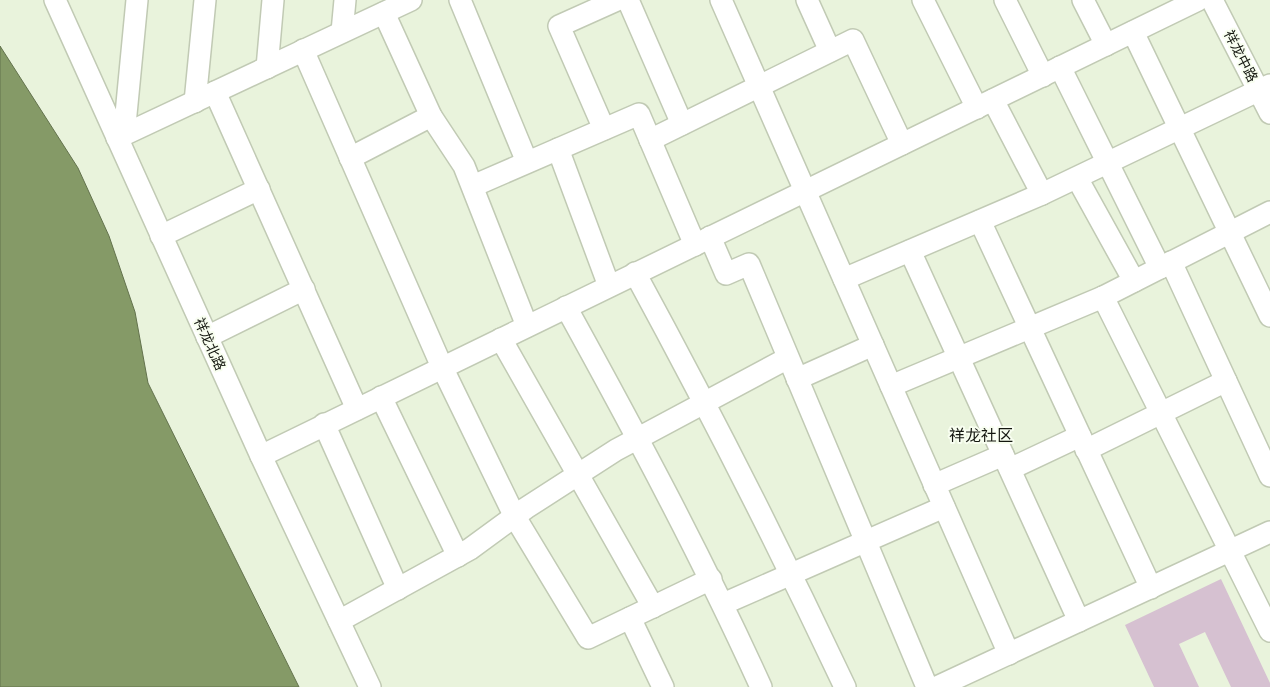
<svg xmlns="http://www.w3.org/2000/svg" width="1270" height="687" viewBox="0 0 1270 687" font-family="'Archivo Narrow','Noto Sans SC',sans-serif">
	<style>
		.water { fill: #859a67; stroke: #63724d }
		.building { fill: #d6c1d1 }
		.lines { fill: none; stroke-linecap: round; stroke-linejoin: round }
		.minor-casing { stroke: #c1cab4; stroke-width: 24 }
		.minor { stroke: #fff; stroke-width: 21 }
		.labels { text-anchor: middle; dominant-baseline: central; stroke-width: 4; stroke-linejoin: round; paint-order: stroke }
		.street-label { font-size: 14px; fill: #13160f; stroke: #f8fef0 }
		.quarter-label { font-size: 16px; fill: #13160f; stroke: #f8fef0 }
	</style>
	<rect width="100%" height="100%" fill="#e9f3dc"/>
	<polygon class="water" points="0,46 78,168 109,236 135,312 148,383 299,687 0,687"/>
	<polygon class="building" points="1221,579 1270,683 1270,687 1231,687 1205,632 1179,644 1199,687 1154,687 1125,625"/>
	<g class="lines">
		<defs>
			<g id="minor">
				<polyline points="55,0 261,456 370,687"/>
				<polyline points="460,0 527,162"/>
				<polyline points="628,0 682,124"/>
				<polyline points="721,0 1009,654"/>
				<polyline points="807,0 830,51"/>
				<polyline points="923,0 977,108"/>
				<polyline points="1005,0 1043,76"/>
				<polyline points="1083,0 1106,45"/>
				<polyline points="1212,0 1270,113"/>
				<polyline points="384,13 431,116 464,166 527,326"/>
				<polyline points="342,32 345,0"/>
				<polyline points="1133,32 1270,316"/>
				<polyline points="303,50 442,367 515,517 588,638 711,579"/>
				<polyline points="1060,67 1160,268"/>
				<polyline points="267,68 273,0"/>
				<polyline points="215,92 357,409"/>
				<polyline points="993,100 1042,194"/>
				<polyline points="195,102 205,0"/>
				<polyline points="604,129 559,26 617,0"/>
				<polyline points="124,135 137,0"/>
				<polyline points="117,138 411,0"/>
				<polyline points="650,140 853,40 902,144"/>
				<polyline points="558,149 609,286"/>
				<polyline points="350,158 431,116"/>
				<polyline points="1077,178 1134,281"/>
				<polyline points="473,186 639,114 695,245"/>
				<polyline points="980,221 1151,588"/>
				<polyline points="161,236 259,189"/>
				<polyline points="710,237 726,274 749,264 927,687"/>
				<polyline points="910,251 1079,621"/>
				<polyline points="1171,262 1270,476"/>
				<path d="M635 273C709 409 779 547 845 687"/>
				<polyline points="844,279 1042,194 1270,85"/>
				<polyline points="1103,297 1270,631"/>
				<path d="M566 307C635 432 702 557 761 687"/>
				<polyline points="207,337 304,289"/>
				<polyline points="501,339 653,607"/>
				<polyline points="797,379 873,345"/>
				<polyline points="891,386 1103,297 1270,212"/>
				<polyline points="381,397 458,556"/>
				<polyline points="324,424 398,589"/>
				<polyline points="1086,450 1226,381"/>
				<polyline points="261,456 1198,0"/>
				<polyline points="1010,469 1080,436"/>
				<polyline points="934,485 1003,455"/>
				<polyline points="723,604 944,507"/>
				<polyline points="630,618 663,687"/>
				<polyline points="339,621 470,549 526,508 616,450 788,358"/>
				<polyline points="937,687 1270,532"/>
			</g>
		</defs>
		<use href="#minor" class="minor-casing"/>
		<use href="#minor" class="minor"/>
	</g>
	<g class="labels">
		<g class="street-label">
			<text transform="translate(1241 56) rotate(63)">祥龙中路</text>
			<text transform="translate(210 344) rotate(66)">祥龙北路</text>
		</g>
		<g class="quarter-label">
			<text x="981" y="435">祥龙社区</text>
		</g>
	</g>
</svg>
